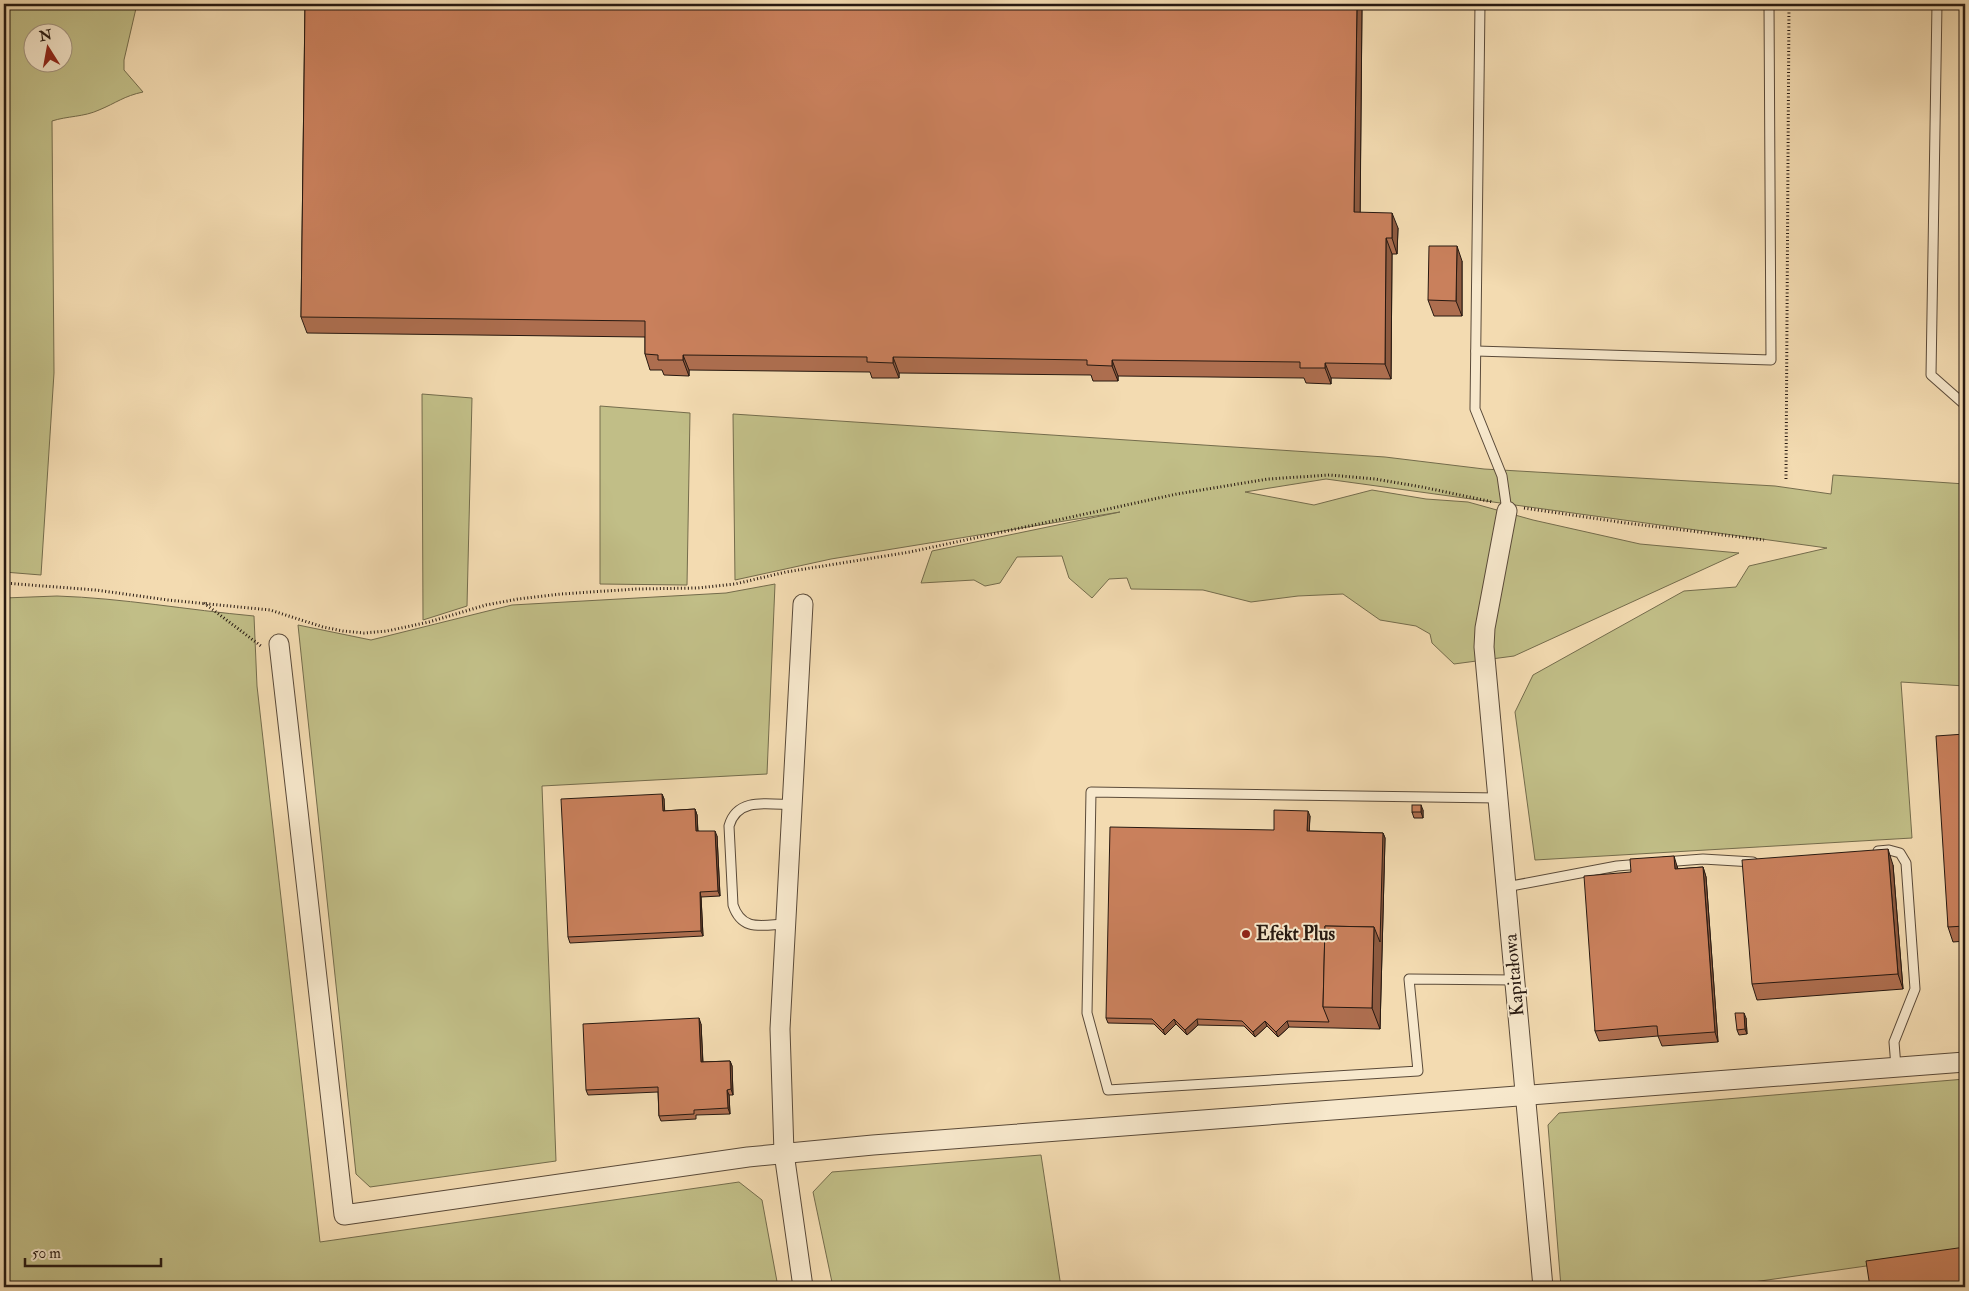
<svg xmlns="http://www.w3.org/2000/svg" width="1969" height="1291" viewBox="0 0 1969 1291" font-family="'IM FELL Double Pica',serif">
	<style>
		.green { fill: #c1be87; stroke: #746c4c; fill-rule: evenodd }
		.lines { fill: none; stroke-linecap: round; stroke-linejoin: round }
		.lane-casing { stroke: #5a4a39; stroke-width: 11 }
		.street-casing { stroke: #5a4a39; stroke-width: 21 }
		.path { stroke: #271911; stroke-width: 3; stroke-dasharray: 1 2.5; stroke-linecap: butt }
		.lane { stroke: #f7e8cc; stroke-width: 9 }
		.street { stroke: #f7e8cc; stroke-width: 19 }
		.wall { fill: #ad6e4f; stroke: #271911 }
		.shaded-wall { fill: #8d5a40; stroke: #271911 }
		.building { fill: #c9805c; stroke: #271911 }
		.poi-dot { fill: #8f2418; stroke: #f7e8cc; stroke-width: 2 }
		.labels { text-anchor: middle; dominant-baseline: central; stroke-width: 4; stroke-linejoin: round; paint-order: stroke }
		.poi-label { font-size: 19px; font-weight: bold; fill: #271911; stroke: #f7e8cc; text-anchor: start }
		.street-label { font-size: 19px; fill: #271911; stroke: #f7e8cc }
	</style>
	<rect width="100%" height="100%" fill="#f3dbb1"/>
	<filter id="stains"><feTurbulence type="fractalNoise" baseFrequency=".004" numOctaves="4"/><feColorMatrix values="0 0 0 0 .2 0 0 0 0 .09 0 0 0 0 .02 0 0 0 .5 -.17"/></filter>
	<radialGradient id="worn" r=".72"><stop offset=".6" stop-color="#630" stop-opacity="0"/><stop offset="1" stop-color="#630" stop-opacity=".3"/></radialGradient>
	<g class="green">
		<path d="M4 4H137L124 60V70L143 92C124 96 116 103 99 110 84 117 67 116 52 121L54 373 41 575 4 572ZM32 32H62V62H32Z"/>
		<polygon points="422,394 472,398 467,606 423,620"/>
		<polygon points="600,406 690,413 687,585 600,584"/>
		<polygon points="733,414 1385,457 1484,469 1775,486 1831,494 1833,475 1965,484 1965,686 1901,682 1912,838 1535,860 1515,712 1533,675 1684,591 1736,587 1749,566 1827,548 1326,479 1245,492 1314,505 1372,490 1426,499 1468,502 1533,520 1640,544 1739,553 1514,656 1454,664 1432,643 1430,634 1416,626 1380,620 1343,594 1298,596 1251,602 1203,590 1131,589 1127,578 1109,579 1092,598 1069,578 1062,556 1017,557 1000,583 985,586 974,580 921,583 932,551 1120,512 831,559 735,580"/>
		<polygon points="775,584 767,774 542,786 556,1161 370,1187 356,1174 298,625 371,640 512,605 726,593"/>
		<path d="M57 596C122 598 188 610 254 616L257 686 320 1242 739 1182 762 1200 778 1287H4V598Z"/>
		<polygon points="1965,1079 1965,1252 1718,1287 1561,1287 1548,1125 1559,1113"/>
		<polygon points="1041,1155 1061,1287 833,1287 813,1192 832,1172"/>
	</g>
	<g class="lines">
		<defs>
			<g id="lane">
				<polyline points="1480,4 1475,409 1502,476 1507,511"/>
				<polyline points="1937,4 1931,375 1965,405"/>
				<polyline points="1476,351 1771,360 1769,4"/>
				<polyline points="1498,798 1091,792 1087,1013 1108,1090 1418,1071 1409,979 1514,980"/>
				<polyline points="1878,851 1889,850 1900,853 1906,863 1915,989 1894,1042 1896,1067"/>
				<polyline points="1664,862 1703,859 1753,862"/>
				<polyline points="1506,887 1617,866 1641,864"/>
				<path d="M785 924C762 925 742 932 733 905L729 826C737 797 768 804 792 805"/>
			</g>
			<g id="street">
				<polyline points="1507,511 1485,628 1484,647 1543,1287"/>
				<polyline points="279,644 344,1215 748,1157 873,1145 1965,1062"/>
				<polyline points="803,1287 784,1153 780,1029 803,604"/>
			</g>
		</defs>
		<use href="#lane" class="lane-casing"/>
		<use href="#street" class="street-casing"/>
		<g class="path">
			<polyline points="1786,479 1789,4"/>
			<polyline points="1524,508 1626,523 1764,540"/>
			<polyline points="4,583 96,590 168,600 270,610 323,627 343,631 364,633 387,631 429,622 486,605 518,599 561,594 636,589 698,588 735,584 786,572 910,552 1177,494 1268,479 1330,475 1375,479 1422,487 1493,502"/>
			<polyline points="204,603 261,646"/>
		</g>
		<use href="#lane" class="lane"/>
		<use href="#street" class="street"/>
	</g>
	<g class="wall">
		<polygon points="305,4 1362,4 1360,213 1398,228 1397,254 1392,254 1391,379 1331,378 1331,384 1306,383 1304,378 1118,376 1118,381 1093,381 1091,375 899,373 899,378 872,378 870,372 689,370 689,376 664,375 662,370 650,370 645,354 645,337 307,333 301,317"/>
		<polygon points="1462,261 1462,316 1434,316 1428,300"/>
		<polygon points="1965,734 1965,941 1953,942 1948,927"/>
		<polygon points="662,794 664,799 664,811 695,809 697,815 698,831 717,836 720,896 701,897 703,936 570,943 568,937"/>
		<polygon points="1423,810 1423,818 1414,818 1412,812"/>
		<polygon points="1310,816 1309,831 1383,833 1385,838 1380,1029 1289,1027 1278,1037 1267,1026 1255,1037 1244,1026 1198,1025 1187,1035 1176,1024 1165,1035 1154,1024 1108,1023 1106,1018 1274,830"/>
		<polygon points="1893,865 1903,989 1757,1000 1752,984"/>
		<polygon points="1677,866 1678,869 1703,867 1706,877 1718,1042 1662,1046 1658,1036 1599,1041 1595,1031 1631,872"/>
		<polygon points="1746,1018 1747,1034 1739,1035 1737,1030"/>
		<polygon points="701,1024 703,1062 730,1061 732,1066 733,1095 729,1095 730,1114 696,1115 696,1119 661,1121 659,1116 658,1092 588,1095 586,1090"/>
	</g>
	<g class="shaded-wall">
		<polygon points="1357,4 1362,4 1360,228 1354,212"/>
		<polygon points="1392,213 1398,228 1397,254 1392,238"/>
		<polygon points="1386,238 1392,254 1391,379 1385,364"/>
		<polygon points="1457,246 1462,261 1462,316 1456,301"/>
		<polygon points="683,355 689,370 689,376 683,360"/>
		<polygon points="893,357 899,373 899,378 893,363"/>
		<polygon points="1112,360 1118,376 1118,381 1112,366"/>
		<polygon points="1325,363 1331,378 1331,384 1325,368"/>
		<polygon points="662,794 664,799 665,816 663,811"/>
		<polygon points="1421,805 1423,810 1423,818 1421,812"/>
		<polygon points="695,809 697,815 698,837 696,831"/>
		<polygon points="1308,811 1310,816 1309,836 1307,831"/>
		<polygon points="715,831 717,836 720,896 718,891"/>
		<polygon points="1383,833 1385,838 1380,1029 1372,1008 1374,927"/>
		<polygon points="1888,849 1893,865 1903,989 1898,974"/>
		<polygon points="1674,856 1677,866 1678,879 1675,869"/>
		<polygon points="1703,867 1706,877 1718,1042 1715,1032"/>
		<polygon points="700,892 701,897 703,936 701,931"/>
		<polygon points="1744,1013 1746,1018 1747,1034 1745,1029"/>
		<polygon points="699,1018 701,1024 703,1067 701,1062"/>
		<polygon points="1174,1019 1176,1024 1165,1035 1163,1030"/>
		<polygon points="1197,1019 1198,1025 1187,1035 1185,1030"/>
		<polygon points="1265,1021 1267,1026 1255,1037 1253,1032"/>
		<polygon points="1287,1021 1289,1027 1278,1037 1276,1032"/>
		<polygon points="730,1061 732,1066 733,1095 731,1089"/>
		<polygon points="727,1090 729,1095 730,1114 728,1108"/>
	</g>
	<g class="building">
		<polygon points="305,4 1357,4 1354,212 1392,213 1392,238 1386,238 1385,364 1325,363 1325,368 1300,368 1300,362 1112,360 1112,366 1087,365 1087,360 893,357 893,363 867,362 867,357 683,355 683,360 658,360 658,355 645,354 645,321 301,317"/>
		<polygon points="1429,246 1457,246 1456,301 1428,300"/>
		<polygon points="1965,734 1965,926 1948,927 1936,736"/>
		<polygon points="662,794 663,811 695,809 696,831 715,831 718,891 700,892 701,931 568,937 561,799"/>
		<rect x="1412" y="805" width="9" height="7"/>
		<polygon points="1274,810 1308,811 1307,831 1383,833 1380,942 1374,927 1325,926 1323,1007 1329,1022 1287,1021 1276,1032 1265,1021 1253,1032 1242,1021 1197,1019 1185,1030 1174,1019 1163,1030 1152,1019 1106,1018 1110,827 1274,830"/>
		<polygon points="1888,849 1898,974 1752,984 1742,860"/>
		<polygon points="1674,856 1675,869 1703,867 1715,1032 1658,1036 1657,1026 1653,1026 1595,1031 1584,876 1631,872 1630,859"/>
		<polygon points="1325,926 1374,927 1372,1008 1323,1007"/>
		<polygon points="1735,1013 1744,1013 1745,1029 1737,1030"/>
		<polygon points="699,1018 701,1062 730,1061 731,1089 727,1090 728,1108 694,1110 694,1114 659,1116 658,1087 586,1090 583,1024"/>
		<polygon points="1965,1247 1965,1287 1870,1287 1866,1261"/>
		<polygon points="1845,1285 1845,1287 1819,1287"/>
	</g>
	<circle class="poi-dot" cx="1246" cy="934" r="5"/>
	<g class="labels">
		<g class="poi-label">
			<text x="1256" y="934">Efekt Plus</text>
		</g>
		<g class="street-label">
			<text transform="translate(1514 975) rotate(-95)">Kapitałowa</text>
		</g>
	</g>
	<rect width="1969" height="1291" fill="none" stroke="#f3dbb1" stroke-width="20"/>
	<rect x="5" y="5" width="1959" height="1281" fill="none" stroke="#271911" stroke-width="2.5"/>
	<rect x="10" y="10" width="1949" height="1271" fill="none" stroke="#271911"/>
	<g transform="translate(48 48) rotate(349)"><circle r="24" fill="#f7e8cc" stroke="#a49581"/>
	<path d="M0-4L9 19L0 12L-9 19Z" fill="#8f2418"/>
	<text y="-8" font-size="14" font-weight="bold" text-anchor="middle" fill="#271911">N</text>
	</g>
	<path d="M25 1258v8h136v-8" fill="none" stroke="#271911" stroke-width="2.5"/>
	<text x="32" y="1258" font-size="15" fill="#271911" stroke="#f7e8cc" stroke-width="4" paint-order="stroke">50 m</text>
	<rect width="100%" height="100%" filter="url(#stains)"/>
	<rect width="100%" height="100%" fill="url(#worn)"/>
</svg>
